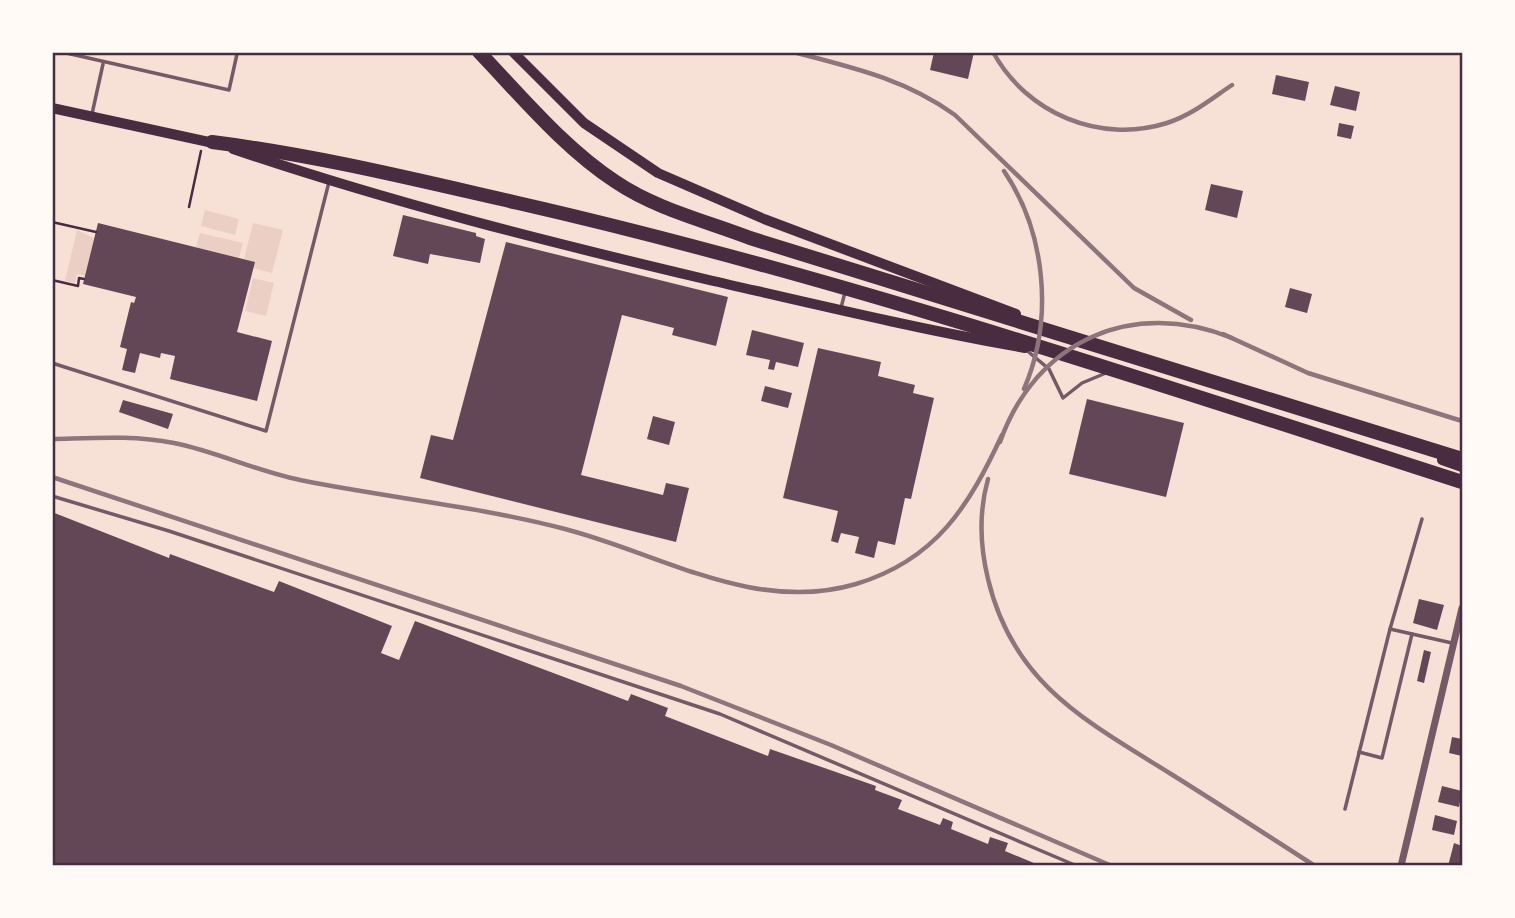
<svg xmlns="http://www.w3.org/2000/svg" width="1515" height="918" viewBox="0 0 1515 918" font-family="'Noto Serif',serif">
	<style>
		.green { fill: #ebcfc5 }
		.building { fill: #644757 }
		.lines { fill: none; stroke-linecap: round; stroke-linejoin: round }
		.path { stroke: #4a2c40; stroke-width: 2.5 }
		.service { stroke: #755966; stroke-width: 3.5 }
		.minor { stroke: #755966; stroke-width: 7 }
		.secondary { stroke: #4a2c40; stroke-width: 10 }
		.motorway { stroke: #4a2c40; stroke-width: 14 }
		.rail { stroke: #8f747c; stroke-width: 4.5 }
		.neatline { fill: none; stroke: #4a2c40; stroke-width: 2.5 }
	</style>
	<rect width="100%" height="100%" fill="#f7e1d7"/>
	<g class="green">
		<polygon points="205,210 239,219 235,235 201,226"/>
		<polygon points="253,223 283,230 272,273 253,268 255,262 244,259"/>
		<polygon points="77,230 94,238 85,276 77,274 75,283 65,281"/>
		<polygon points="200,233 243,243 239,258 196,247"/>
		<polygon points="253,278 274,283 266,316 245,311"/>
	</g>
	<g class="building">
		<polygon points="934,52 974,52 968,79 930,70"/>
		<polygon points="1276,75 1309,82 1305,101 1272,94"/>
		<polygon points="1335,86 1360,92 1356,111 1330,105"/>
		<polygon points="1339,123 1354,126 1351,139 1337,136"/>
		<polygon points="1211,184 1243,191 1237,218 1205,210"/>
		<polygon points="403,215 476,233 476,236 485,239 480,263 430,254 428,264 393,256"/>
		<polygon points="98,223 255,262 237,332 272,341 257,401 170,379 175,356 161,353 160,358 140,353 135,373 122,370 127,349 120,347 131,302 134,303 136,297 83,284"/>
		<polygon points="506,242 728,297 716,346 672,335 674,328 622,315 581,475 663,495 666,483 689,488 676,542 420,478 431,435 453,440"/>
		<polygon points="1290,288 1312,294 1307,313 1285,307"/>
		<polygon points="752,330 804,343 798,367 776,362 774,370 768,369 770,360 746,355"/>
		<polygon points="818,348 881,362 878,376 915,385 913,393 934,398 911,499 905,498 895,545 878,541 874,558 855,553 859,537 841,533 838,543 831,541 838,511 783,498"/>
		<polygon points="765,386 792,393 788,408 761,401"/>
		<polygon points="1087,399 1184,423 1166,497 1069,474"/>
		<polygon points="123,400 173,414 168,429 119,412"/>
		<polygon points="653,416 675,422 669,445 647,439"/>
		<polygon points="52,512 169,558 170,554 274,592 279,581 392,626 381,653 399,660 415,621 628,701 631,694 668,708 665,716 768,756 770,749 876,786 875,790 902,800 898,809 940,825 943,818 953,822 951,829 988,844 990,837 1008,843 1005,851 1041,866 52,866"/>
		<polygon points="1419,599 1444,605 1437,630 1413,623"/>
		<polygon points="1424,650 1431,652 1424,683 1417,681"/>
		<polygon points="1452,737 1462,739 1462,756 1449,753"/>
		<polygon points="1442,786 1462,791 1459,807 1438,802"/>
		<polygon points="1435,815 1457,821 1454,835 1432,830"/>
		<polygon points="1454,843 1462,846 1462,866 1448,866"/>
	</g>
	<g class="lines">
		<g class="path">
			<polyline points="189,207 201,151"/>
			<polyline points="52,222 96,232"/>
			<polyline points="52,280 78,286 79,278 84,279"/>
		</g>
		<g class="service">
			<polyline points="62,52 229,90 237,54 230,52"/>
			<polyline points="92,114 103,64"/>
			<polyline points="841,308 845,292"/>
			<polyline points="1025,349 1049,369 1063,398 1082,383 1106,373"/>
			<polyline points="52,363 266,431 329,182"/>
			<polyline points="52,496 169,531 720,714 1077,866"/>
			<polyline points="1422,519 1390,629 1452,643"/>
			<polyline points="1359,752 1382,758 1412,634"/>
			<polyline points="1345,809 1390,629"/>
		</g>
		<polyline class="minor" points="1401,866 1462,608"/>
		<g class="secondary">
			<polyline points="513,52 584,123 658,173 764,219 1016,314"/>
			<polyline points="52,108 218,144"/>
			<path d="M233 149C389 202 548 242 709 280 814 304 918 329 1025 348"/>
			<polyline points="1442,460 1462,467"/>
		</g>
		<g class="motorway">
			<path d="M479 52C522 97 564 148 616 182 656 209 706 221 750 238L1462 459"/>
			<path d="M212 142C316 155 417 180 518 203 838 276 1151 382 1462 482"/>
		</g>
		<g class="rail">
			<path d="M793 52C851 67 905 79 955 115L1134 288 1191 320"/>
			<path d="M993 52C1027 114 1100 144 1167 123 1192 115 1211 99 1232 85"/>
			<path d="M1004 171C1046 233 1054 320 1024 389"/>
			<polyline points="1223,334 1308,373 1462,421"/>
			<path d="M52 439C94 438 133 435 174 443 219 452 260 473 305 481 391 498 481 507 565 529 661 554 755 614 856 584 936 560 969 506 1002 435"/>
			<path d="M1000 442C1036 340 1133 298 1232 338"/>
			<polyline points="52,477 681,686 831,745 1112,866"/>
			<path d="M988 479C979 511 980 546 988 579 1013 684 1086 721 1171 774 1219 804 1267 835 1315 866"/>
		</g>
	</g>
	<rect width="1515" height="918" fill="none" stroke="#fffaf5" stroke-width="108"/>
	<rect x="54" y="54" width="1407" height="810" class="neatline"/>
</svg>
